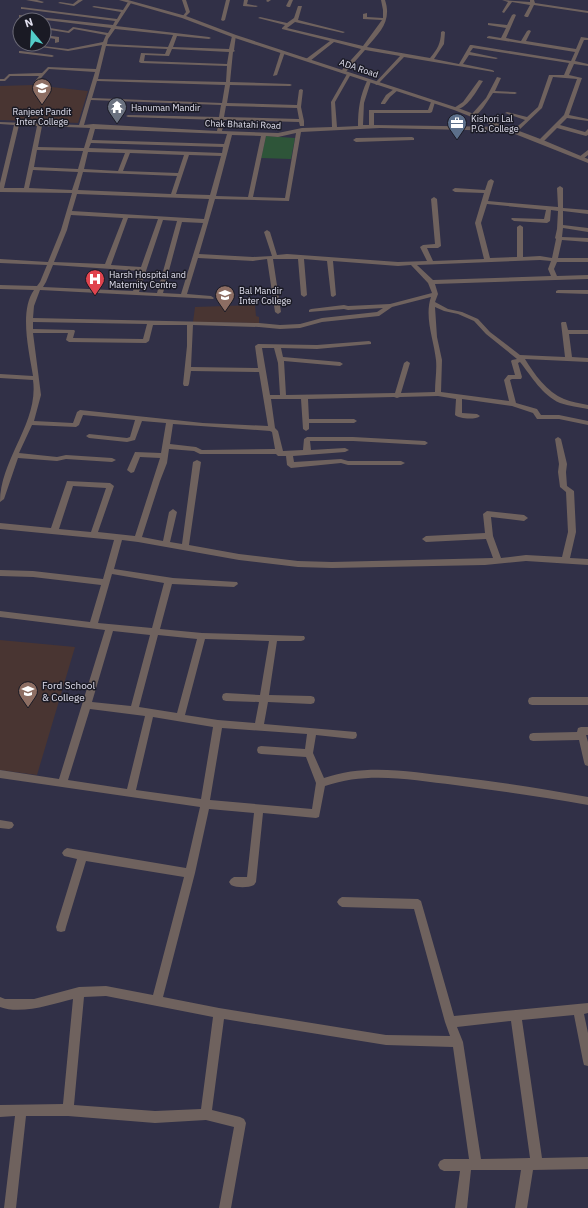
<svg xmlns="http://www.w3.org/2000/svg" width="588" height="1208" viewBox="0 0 588 1208" font-family="'IBM Plex Sans',sans-serif">
	<style>
		.education { fill: #493532 }
		.green { fill: #2e5539 }
		.lines { fill: none; stroke-linecap: round; stroke-linejoin: round }
		.minor { fill: #6f625e; fill-rule: evenodd }
		.tertiary { fill: #6f625e; fill-rule: evenodd }
		.labels { text-anchor: middle; dominant-baseline: central; stroke-width: 3; stroke-linejoin: round; paint-order: stroke }
		.far-street-label { font-size: 9px; fill: #e1e0ef; stroke: #1a1a24 }
		.far-poi-label { font-size: 9px; fill: #e1e0ef; stroke: #1a1a24; text-anchor: start }
		.poi-label { font-size: 10px; fill: #e1e0ef; stroke: #1a1a24; text-anchor: start }
	</style>
	<rect width="100%" height="100%" fill="#313047"/>
	<g class="education">
		<polygon points="33,85 88,91 78,123 0,120 0,86"/>
		<polygon points="255,305 256,316 259,317 259,323 193,322 195,307"/>
		<polygon points="0,640 75,647 37,775 0,770"/>
	</g>
	<polygon class="green" points="266,136 295,138 291,159 261,158"/>
	<g class="lines">
		<g class="minor">
			<polygon points="26,0 37,0 44,2 42,3"/>
			<polygon points="78,0 83,0 74,6 58,3 60,2 73,4"/>
			<polygon points="182,0 186,0 190,12 184,18 182,17 186,12"/>
			<polygon points="226,0 230,0 225,20 223,21 221,20"/>
			<polygon points="244,0 248,0 247,4 258,6 256,7 243,6"/>
			<polygon points="267,0 271,0 268,2 266,1"/>
			<polygon points="289,0 293,0 290,7 288,7 286,6"/>
			<path d="M381 0H385C392 21 380 32 367 47L430 58C437 50 441 43 441 32L443 31 445 32 444 44 434 59 459 64 470 45H472L571 61 575 52 487 38V37L489 36 501 38 506 28 488 25V23L507 25 512 15 514 14 516 15 506 38 521 41 527 31 529 30 531 31 526 41 576 49 581 37 588 38V40H584L575 61 588 64V66L574 64 569 75 582 78 569 115 588 119V121L567 118 560 125 585 132 588 129V135L586 136 557 128 543 142 538 141 564 115 577 79 553 77 542 108 517 132 512 131 525 120 505 113 507 112 527 117 538 107 549 75H564L569 63 473 48 470 52 498 58 496 59 469 55 463 64 492 70 494 71V72L404 57 377 85 375 84V83L400 56 365 50 345 73H341V71L361 49 334 42 310 61H306V59L330 41 282 29V28L285 25 258 18 260 17 287 23 294 18 298 6H302L298 20 345 32 343 33 295 22 287 28 363 46 382 20 363 19V14L367 13V17L383 18V10Z"/>
			<polygon points="502,0 530,2 530,0 534,0 535,3 588,11 588,13 534,5 528,17 526,17 524,16 530,5 512,2 504,13 502,12 508,2"/>
			<path d="M128 2 131 3 116 26 209 37 211 38 209 39 177 36 173 47 229 49 232 36 236 35 234 50 235 51 233 52 230 82 290 84 292 85 290 86 230 85 227 103 297 105 299 90 301 89 303 90 301 107 304 121V126H300L299 122 224 120 222 131 278 133 302 128 332 127 331 102 347 74 349 73 351 74 335 102 337 127 358 126C358 109 360 96 367 81L369 80 371 81 364 103 363 125H369V110H428L431 102 433 101 435 102 432 112 430 113H374V125L509 127 512 129 509 131 380 128 301 132 289 201 215 199 199 254 253 257 272 256 264 232 267 230 270 232 277 255 287 254 398 262 427 261 420 247 423 245 435 244 431 199 434 197 437 199 441 246 438 248H427L433 261 484 259 475 223 484 193 455 192 452 190 455 188 485 190 488 181 491 179 494 181 488 201 558 207 557 188 560 186 563 188V208L588 210V214L563 211V225L588 228V232L563 228 562 237 588 238V242L562 240 558 258H588V262H557L554 269 557 276 588 275V279L435 284 438 294 435 302 448 309 462 312 478 319 490 332 520 355 565 357 561 323 562 322H566L568 330H588V334H569L572 357 588 358V362L525 359C534 374 547 392 564 399 571 402 580 403 588 405V409C579 407 569 406 560 403 542 395 532 377 520 362L518 363 522 377 521 379H512L510 380 516 403 537 409 541 415H559L588 421V425L559 419H537L533 413 512 406 462 399V413L477 414 480 416C476 420 459 419 455 415L456 399 438 396 400 397 397 398 394 397 308 399 309 419H354L357 421 354 423H309V429L306 431 303 429 301 399H271L275 428 278 431 283 451 303 450 304 439 307 437H353L425 441 428 443 425 445 353 441H310L311 450 345 448 349 450 345 452 293 456 294 462 341 459 348 461H401L405 463 401 465H348L341 463 291 468 287 465 286 456H278L276 454H200L194 451 169 449 167 463 160 481 142 537 163 541 169 512 173 509 177 512 170 542 182 544 193 462 197 460 201 462 189 545 239 554 298 561 332 562 493 558 486 539 426 542 422 539 426 536 485 533 483 514 487 511 524 515 528 518 524 521 491 517 493 536 501 558 526 555 562 557 568 532 566 492 560 487 558 472 559 464 555 439 558 437 561 439 567 464 566 472 567 486 574 491 576 532 570 558 588 559V565L526 561 485 565 332 568 298 567 239 560 138 542 122 540 114 569 173 578 237 582 238 584 234 587 172 584 160 629 202 633 304 636 305 638 304 640 301 641H277L269 695 311 696 314 697 315 700 314 703 311 704 268 702 264 724 356 732 357 735 356 738 353 739 316 735 313 753 324 778C367 763 411 772 456 777 500 782 544 789 588 797V805C544 797 500 791 455 785 412 780 368 771 325 786L319 817 316 818 263 813 256 882 254 885C248 888 237 888 231 885L229 882 231 879 234 877H247L254 813 209 809 195 873 163 997 219 1008 386 1035 450 1036 445 1022 414 909 342 907 339 905 337 902 339 899 342 897 418 899 421 901 454 1016 588 1003V1013L584 1014 588 1033V1066L584 1065 583 1061 574 1015 522 1020 542 1158 588 1157V1169L533 1170 527 1208H515L521 1170H471L467 1208H455L460 1171H444L440 1169 438 1165 440 1161 444 1159H469L453 1047 386 1045 224 1019 212 1110 240 1117 244 1119 246 1123 231 1208H219L234 1127 206 1120 155 1123 68 1116H26L16 1208H4L15 1116 0 1117V1105L63 1104 73 999C53 1004 21 1015 0 1007V997L5 999H34L79 987 106 986 153 995 184 877 86 861 66 927 65 931 61 932 57 931 56 927 77 859 64 856 62 853 64 850 67 848 186 868 200 807 0 778V770L59 779 105 630 0 617V611L90 622 101 585 33 577 0 576V570L33 571 103 579 114 540 0 529V523L51 528 67 481 110 483 114 486 98 532 135 536 160 458 140 457 134 472 131 473 127 470 135 452 161 453 166 423 142 421 135 440 127 442 89 438 86 436 89 434 127 438 130 437 135 420 83 415 79 425 76 427 32 425 19 453 57 457 66 455 112 458 116 460 112 462 66 459 57 461 18 458 4 499 0 502C0 459 39 423 33 380L0 378V374L33 376C29 351 19 311 34 290L0 289V285L37 286 40 282 47 265 0 263V259L48 262 61 230 72 193 0 192V183L14 125 0 124V122L79 125 95 72 49 69 35 85 33 84 39 76H10L5 81H0V79H4L9 74 42 73 48 67 96 69 102 45 68 51 41 47 43 46 68 49 103 42 106 35 74 29 69 33 44 29V27L68 31 73 27 108 33 111 28 21 17H19V15L113 25 115 21 23 9H21V7L117 19 121 12 92 7 94 6 123 10ZM115 29 173 35 168 47 107 44 108 39ZM106 46 167 49 165 54 141 53 139 62 141 63 227 66 226 82 98 79ZM172 49 229 52 227 64 144 61 145 55 169 56ZM97 81 225 85 222 103 92 98ZM91 100 221 105 219 117 128 115 126 116 128 117 219 120 217 131 93 124 84 125ZM226 106 297 108 299 119 224 117ZM19 125 37 126 24 188H4ZM42 126 90 128 84 148 38 147ZM95 129 227 134 224 144 92 140ZM296 133 285 198 253 197 266 136 278 137ZM232 135 261 136 248 197 216 196ZM91 143 223 147 222 153 89 148ZM37 150 83 151 78 169 34 167ZM88 152 125 153 118 171 84 169ZM130 153 184 155 178 173 123 171ZM189 155 221 156 210 195 176 194ZM33 170 78 172 72 190 29 188ZM83 172 177 176 171 194 78 190ZM77 194 209 199 204 219 72 211ZM487 204 546 210 544 219 512 218 511 219 514 221 547 223 550 221 551 210 558 211 557 229 555 238 556 239 552 258 540 256 523 257V227L520 225 517 227V257L490 258 481 223ZM71 215 123 218 105 264 54 262 67 230ZM128 218 158 219 141 267 111 265ZM163 220 177 221 157 293 139 292ZM182 222 203 223 181 294 163 293ZM198 258 253 261 267 259 275 312 278 314 281 312 273 259H298L301 295 304 297 307 295 304 259 327 261 331 296 333 297 336 295 333 261 398 266 411 265 428 283 432 293 390 304 348 306 344 305 311 309 309 310V312L344 309 348 310 383 308 377 312 322 318 300 324 280 325 259 323 33 318 34 306 40 290 213 299 214 298 211 296 187 294ZM540 260 551 261 548 269 551 276 433 280 417 265ZM53 265 140 271 133 291 43 287 46 282ZM431 297C424 317 434 340 436 360 437 370 435 381 435 392L401 393 410 363 407 361 404 363 395 393 286 395 284 361 340 366 343 364 340 362 283 357 281 348 317 349 371 344V342L369 341 317 345 258 344 255 346 258 368 191 367 193 325 259 327 280 329 300 328 322 322 379 316 392 307ZM435 307 444 311 458 314 474 321 486 334 517 359 512 360 511 361 515 375H508L504 380 509 401 441 392 442 360 437 337ZM33 322 147 324 143 339 73 338 75 331 74 330 33 329ZM153 325H187V346L183 384 184 386H188L189 384 191 371 259 372 268 426 203 423 80 410 77 412 73 423 34 421 41 395 33 333H68L66 340 69 342 146 343 149 341ZM262 348H274L278 363 280 395H270ZM173 424 270 431 272 432 275 449 202 450 196 447 170 444ZM73 486 106 488 91 532 59 529ZM112 574 164 583 152 628 98 623ZM113 631 150 635 131 706 92 702ZM158 635 197 639 177 713 139 707ZM205 639 269 641 260 695 226 693 223 694 222 697 223 700 226 701 259 702 255 723 218 720 185 715ZM90 709 145 716 127 789 68 780ZM153 717 213 727 201 799 136 790ZM222 728 307 734 305 749 261 746 258 747 257 750 258 753 261 754 306 757 316 783 312 809 210 800ZM106 996 213 1017 201 1109 155 1111 74 1105 84 997ZM511 1021 530 1158 481 1159 463 1042 457 1027Z"/>
			<polygon points="44,35 59,37 59,42 55,43 55,39 44,37"/>
			<polygon points="21,51 52,55 54,56 52,57 19,53 19,51"/>
			<polygon points="281,51 285,52 277,75 273,76"/>
			<polygon points="497,77 501,78 495,91 515,92 517,93 515,94 493,93 483,108 476,116 472,116 472,114 486,98"/>
			<path d="M479 80 483 81C477 90 467 110 454 110V108L463 102Z"/>
			<polygon points="394,89 398,90 390,97 385,104 381,104 381,103 386,95"/>
			<polygon points="412,137 414,138 414,140 356,142 353,140 356,138"/>
			<polygon points="588,150 588,155 583,159 579,159 579,157"/>
			<polygon points="558,290 588,290 588,294 556,293 556,291"/>
			<polygon points="532,697 588,697 588,705 532,705 529,704 528,701 529,698"/>
			<polygon points="581,727 588,727 588,735 586,735 588,742 588,766 585,765 584,762 579,740 533,741 530,740 529,737 530,734 533,733 577,732 578,728"/>
			<polygon points="0,820 12,822 14,825 12,828 9,829 0,828"/>
		</g>
		<polygon class="tertiary" points="119,0 128,0 186,16 236,35 458,108 543,140 588,159 588,163 454,110 232,37 182,18"/>
	</g>
	<defs>
		<symbol id="school-pin" viewBox="-11 -11 22 30"><path d="M0 17L-7.5 6A9.5 9.5 0 1 1 7.5 6Z" fill="#8d6e63" stroke="#1a1a24"/><path d="M0-5L7-2L0 1L-7-2ZM-4 1L0 2.5L4 1V4Q0 6-4 4Z" fill="#fff"/></symbol>
		<symbol id="temple-pin" viewBox="-11 -11 22 30"><path d="M0 17L-7.5 6A9.5 9.5 0 1 1 7.5 6Z" fill="#6b7280" stroke="#1a1a24"/><path d="M0-6L5-2H3V0L6.5 2.5H4V6H1.5V3h-3V6H-4V2.5H-6.5L-3 0V-2H-5Z" fill="#fff"/></symbol>
		<symbol id="office-pin" viewBox="-11 -11 22 30"><path d="M0 17L-7.5 6A9.5 9.5 0 1 1 7.5 6Z" fill="#5c6f8a" stroke="#1a1a24"/><path d="M-6-3h4V-5.5h4V-3h4V5H-6ZM-1-4.5V-3h2v-1.5ZM-6 0V1H6V0Z" fill="#fff"/></symbol>
		<symbol id="hospital-pin" viewBox="-11 -11 22 30"><path d="M0 17L-7.5 6A9.5 9.5 0 1 1 7.5 6Z" fill="#e0444e" stroke="#1a1a24"/><path d="M-5-5h3v3.5h4V-5h3V5h-3V1.5h-4V5h-3Z" fill="#fff"/></symbol>
	</defs>
	<g fill-rule="evenodd">
		<use href="#school-pin" x="31" y="77" width="22" height="30"/>
		<use href="#temple-pin" x="106" y="96" width="22" height="30"/>
		<use href="#office-pin" x="446" y="112" width="22" height="30"/>
		<use href="#hospital-pin" x="84" y="268" width="22" height="30"/>
		<use href="#school-pin" x="214" y="284" width="22" height="30"/>
		<use href="#school-pin" x="17" y="680" width="22" height="30"/>
	</g>
	<g class="labels">
		<g class="far-street-label">
			<text transform="translate(359 68) rotate(19)">ADA Road</text>
			<text transform="translate(243 124) rotate(2)">Chak Bhatahi Road</text>
		</g>
		<g class="far-poi-label">
			<text x="131" y="107">Hanuman Mandir</text>
			<text x="42" y="111" text-anchor="middle">Ranjeet Pandit<tspan x="42" dy="10">Inter College</tspan></text>
			<text x="471" y="118">Kishori Lal<tspan x="471" dy="10">P.G. College</tspan></text>
			<text x="109" y="274">Harsh Hospital and<tspan x="109" dy="10">Maternity Centre</tspan></text>
			<text x="239" y="290">Bal Mandir<tspan x="239" dy="10">Inter College</tspan></text>
		</g>
		<g class="poi-label">
			<text x="42" y="685">Ford School<tspan x="42" dy="12">&amp; College</tspan></text>
		</g>
	</g>
	<g transform="translate(32 32) rotate(342)"><circle r="19" fill="#1a1a24" stroke="#6a6975"/>
	<path d="M0-3L7 15L0 10L-7 15Z" fill="#53cdc9"/>
	<text y="-6" font-size="11" font-weight="bold" text-anchor="middle" fill="#e1e0ef">N</text>
	</g>
</svg>
